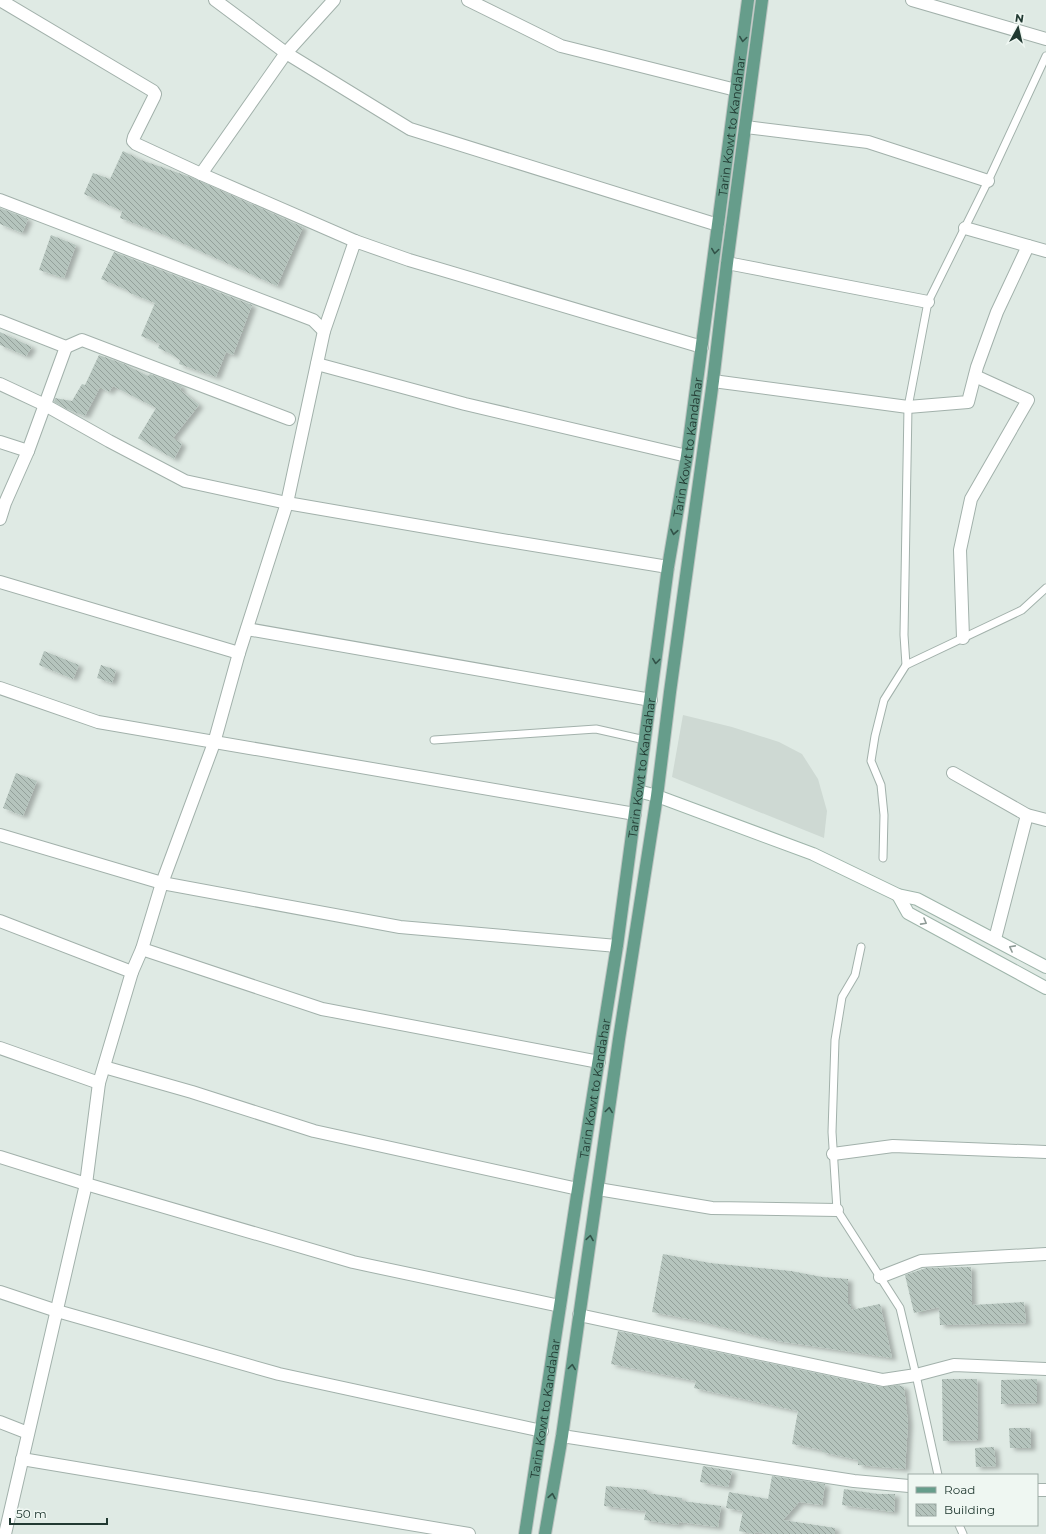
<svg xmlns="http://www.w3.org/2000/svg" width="1046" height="1534" viewBox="0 0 1046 1534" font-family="Montserrat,sans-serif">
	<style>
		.built { fill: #ced9d3 }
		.building { fill: url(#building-back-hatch); filter: url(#shadow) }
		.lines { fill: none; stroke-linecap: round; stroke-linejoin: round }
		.lane-casing { stroke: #a2b1ab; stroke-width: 9 }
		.street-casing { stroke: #a2b1ab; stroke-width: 14 }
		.secondary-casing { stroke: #9fb5ab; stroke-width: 14 }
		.primary-casing { stroke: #bcc4c1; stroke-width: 14 }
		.lane { stroke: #fff; stroke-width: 7 }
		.street { stroke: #fff; stroke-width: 12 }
		.secondary { stroke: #fff; stroke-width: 12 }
		.primary { stroke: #669d8b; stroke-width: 12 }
		.oneway { stroke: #325248 }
		.oneway2 { stroke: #909c98 }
		.labels { text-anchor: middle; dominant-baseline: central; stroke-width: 3.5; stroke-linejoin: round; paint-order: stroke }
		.street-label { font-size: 12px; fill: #213931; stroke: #eff7f2 }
	</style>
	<defs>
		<pattern id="building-back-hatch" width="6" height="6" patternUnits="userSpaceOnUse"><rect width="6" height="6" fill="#b5c4bd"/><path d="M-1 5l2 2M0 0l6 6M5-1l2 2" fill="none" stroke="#93a09a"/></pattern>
		<filter id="shadow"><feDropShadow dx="4.5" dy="2.5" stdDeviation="2" flood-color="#0004"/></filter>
	</defs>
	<rect width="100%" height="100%" fill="#dfeae4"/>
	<polygon class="built" points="683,715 732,727 779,742 802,754 818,779 827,811 824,838 672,777"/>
	<g class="building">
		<polygon points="123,151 141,160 193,178 303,227 277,286 162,234 120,218 122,211 84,194 93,173 110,179"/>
		<polygon points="0,208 28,219 22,233 0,224"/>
		<polygon points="51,235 76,245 64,278 39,270"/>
		<polygon points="114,252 252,305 233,355 226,352 216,377 179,364 180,360 169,353 158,348 160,344 141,336 155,303 130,293 127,290 101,279"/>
		<polygon points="0,332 32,347 26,356 0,345"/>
		<polygon points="99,355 124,364 148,376 150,374 182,386 180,390 199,405 173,438 182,444 174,459 138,438 156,408 113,386 109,392 100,387 85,416 69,410 54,402 55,398 72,401 82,384 85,385"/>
		<polygon points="44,651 79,665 73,679 39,665"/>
		<polygon points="101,665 116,670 112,683 97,678"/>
		<polygon points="16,773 37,781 23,816 3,808"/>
		<polygon points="663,1254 710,1263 791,1271 822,1277 848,1279 848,1304 851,1304 851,1310 880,1304 892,1358 778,1341 699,1321 652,1312"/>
		<polygon points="971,1267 972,1305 1024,1302 1026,1323 940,1325 939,1307 914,1313 905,1275 926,1268"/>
		<polygon points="618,1331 881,1387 898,1385 904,1387 908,1423 905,1469 858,1465 858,1460 822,1452 822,1450 792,1444 798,1411 694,1388 696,1381 611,1364"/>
		<polygon points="942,1379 977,1379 978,1440 943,1441"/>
		<polygon points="1037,1379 1037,1403 1001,1404 1001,1380"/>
		<polygon points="1009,1428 1030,1428 1031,1448 1010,1448"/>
		<polygon points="994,1447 996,1466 976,1467 975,1448"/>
		<polygon points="703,1466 732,1471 728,1487 700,1482"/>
		<polygon points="772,1476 825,1484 822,1505 799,1502 783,1520 835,1528 835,1534 768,1534 756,1532 754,1534 739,1531 743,1511 726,1508 729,1492 768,1499"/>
		<polygon points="606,1486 647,1490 647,1493 682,1498 682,1501 721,1506 718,1527 679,1522 678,1525 644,1520 646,1511 604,1506"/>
		<polygon points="844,1489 878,1494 895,1494 894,1512 842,1505"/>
	</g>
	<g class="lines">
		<defs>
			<g id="lane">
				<polyline points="906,665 904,635 908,407 928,302 988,181 1046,56"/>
				<polyline points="434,740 596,729 645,740"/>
				<polyline points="883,858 884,815 881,785 871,761 875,736 884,700 906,665 1022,610 1046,588"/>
				<polyline points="861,947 855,975 842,997 835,1040 832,1132 837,1210 900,1308 916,1375 938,1475"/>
				<polyline points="959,1525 963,1534"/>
			</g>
			<g id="street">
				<polyline points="0,0 153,91 155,94 154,97 134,137 133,141 136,144 201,174 355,241"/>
				<polyline points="215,0 286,53 410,129 718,225"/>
				<polyline points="468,0 561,46 736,90"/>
				<polyline points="912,0 1046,39"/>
				<polyline points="746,127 868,142 988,181"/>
				<polyline points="201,174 286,53 334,0"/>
				<polyline points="0,200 313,320 324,331"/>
				<polyline points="965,228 1046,251"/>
				<polyline points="727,263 928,302"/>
				<polyline points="0,321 66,347 82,340 289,419"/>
				<polyline points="317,364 465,404 687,456"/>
				<polyline points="713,381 908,407 968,402 977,367 997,312 1028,246"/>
				<polyline points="0,384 45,405 109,441 185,481 287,503 490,538 668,567"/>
				<polyline points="0,442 28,451"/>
				<polyline points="0,519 5,503 28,451 66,347"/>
				<polyline points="0,582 239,653"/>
				<polyline points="247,629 651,700"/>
				<polyline points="963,638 960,550 971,499 1028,400 975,376"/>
				<polyline points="0,688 98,722 635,814"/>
				<polyline points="953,773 1027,815 1046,820"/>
				<polyline points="0,835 162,883 400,927 617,946"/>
				<polyline points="0,921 132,972"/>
				<polyline points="995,939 1027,815"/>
				<polyline points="142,949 322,1009 599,1062"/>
				<polyline points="0,1048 99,1083"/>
				<polyline points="104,1067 192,1092 314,1131 578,1189"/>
				<polyline points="833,1154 893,1146 1046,1152"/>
				<polyline points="0,1157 86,1184 353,1262 560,1306"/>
				<polyline points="598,1189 712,1208 837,1210"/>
				<polyline points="880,1277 921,1261 1046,1254"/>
				<polyline points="0,1292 57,1311 279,1374 542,1431"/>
				<polyline points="579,1315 883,1380 916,1375 954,1365 1046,1369"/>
				<polyline points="0,1422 28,1433"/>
				<polyline points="562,1436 854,1481 909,1486"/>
				<polyline points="22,1459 469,1534"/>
				<polyline points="1037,1490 1046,1490"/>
				<polyline points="5,1534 86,1184 99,1083 132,972 142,949 162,883 214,743 239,653 287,503 324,331 355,241 409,260 702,347"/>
			</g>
			<g id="secondary">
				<polyline points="638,791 657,796 813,854 898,895 917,899 1046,967"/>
				<polyline points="898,895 908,913 1046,988"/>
			</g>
			<g id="primary">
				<path id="s1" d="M525 1534 578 1189 617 946 668 567 687 456 748 0"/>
				<polyline points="545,1534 562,1436 619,1039 657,796 670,692 713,381 727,263 762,0"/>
			</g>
		</defs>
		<use href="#lane" class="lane-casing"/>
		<use href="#street" class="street-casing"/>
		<use href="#secondary" class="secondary-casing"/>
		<use href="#primary" class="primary-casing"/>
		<use href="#lane" class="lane"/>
		<use href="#street" class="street"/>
		<use href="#secondary" class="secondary"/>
		<use href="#primary" class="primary"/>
	</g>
	<defs><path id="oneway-chevron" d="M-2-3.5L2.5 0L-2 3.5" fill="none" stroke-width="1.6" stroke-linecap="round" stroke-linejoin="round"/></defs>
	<g class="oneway">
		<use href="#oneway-chevron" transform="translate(743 39) rotate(98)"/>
		<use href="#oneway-chevron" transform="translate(715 251) rotate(98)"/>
		<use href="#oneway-chevron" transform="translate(674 532) rotate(100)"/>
		<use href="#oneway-chevron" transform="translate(656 661) rotate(97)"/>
		<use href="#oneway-chevron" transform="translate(609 1110) rotate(-82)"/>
		<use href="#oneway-chevron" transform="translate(590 1238) rotate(-81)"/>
		<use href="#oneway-chevron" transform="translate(572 1367) rotate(-82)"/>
		<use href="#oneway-chevron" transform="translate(552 1496) rotate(-80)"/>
	</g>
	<g class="oneway2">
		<use href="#oneway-chevron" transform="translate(924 922) rotate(29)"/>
		<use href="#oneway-chevron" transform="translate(1012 948) rotate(-152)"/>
	</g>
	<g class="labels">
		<g class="street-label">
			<text stroke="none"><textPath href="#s1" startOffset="1423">Tarin Kowt to Kandahar</textPath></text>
			<text stroke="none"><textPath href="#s1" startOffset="1099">Tarin Kowt to Kandahar</textPath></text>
			<text stroke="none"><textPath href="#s1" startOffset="775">Tarin Kowt to Kandahar</textPath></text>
			<text stroke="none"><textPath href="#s1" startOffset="451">Tarin Kowt to Kandahar</textPath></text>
			<text stroke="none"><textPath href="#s1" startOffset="127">Tarin Kowt to Kandahar</textPath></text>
		</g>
	</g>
	<rect x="908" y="1474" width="130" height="52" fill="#eff7f2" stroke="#9daba5"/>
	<rect x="916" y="1487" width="20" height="6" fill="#669d8b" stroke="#9daba5"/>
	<text x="944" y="1494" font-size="12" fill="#213931">Road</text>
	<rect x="916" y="1504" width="20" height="12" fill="url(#building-back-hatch)" stroke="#9daba5"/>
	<text x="944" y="1514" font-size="12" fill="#213931">Building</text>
	<g transform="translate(1018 28) rotate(8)" stroke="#eff7f2" stroke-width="3" paint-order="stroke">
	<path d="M0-3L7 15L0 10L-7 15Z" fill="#213931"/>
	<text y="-6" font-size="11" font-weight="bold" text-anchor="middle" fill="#213931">N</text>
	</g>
	<path d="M10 1518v6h97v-6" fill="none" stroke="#213931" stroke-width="2"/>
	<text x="16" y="1518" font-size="12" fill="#213931" stroke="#eff7f2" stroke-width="3" paint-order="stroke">50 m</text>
</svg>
